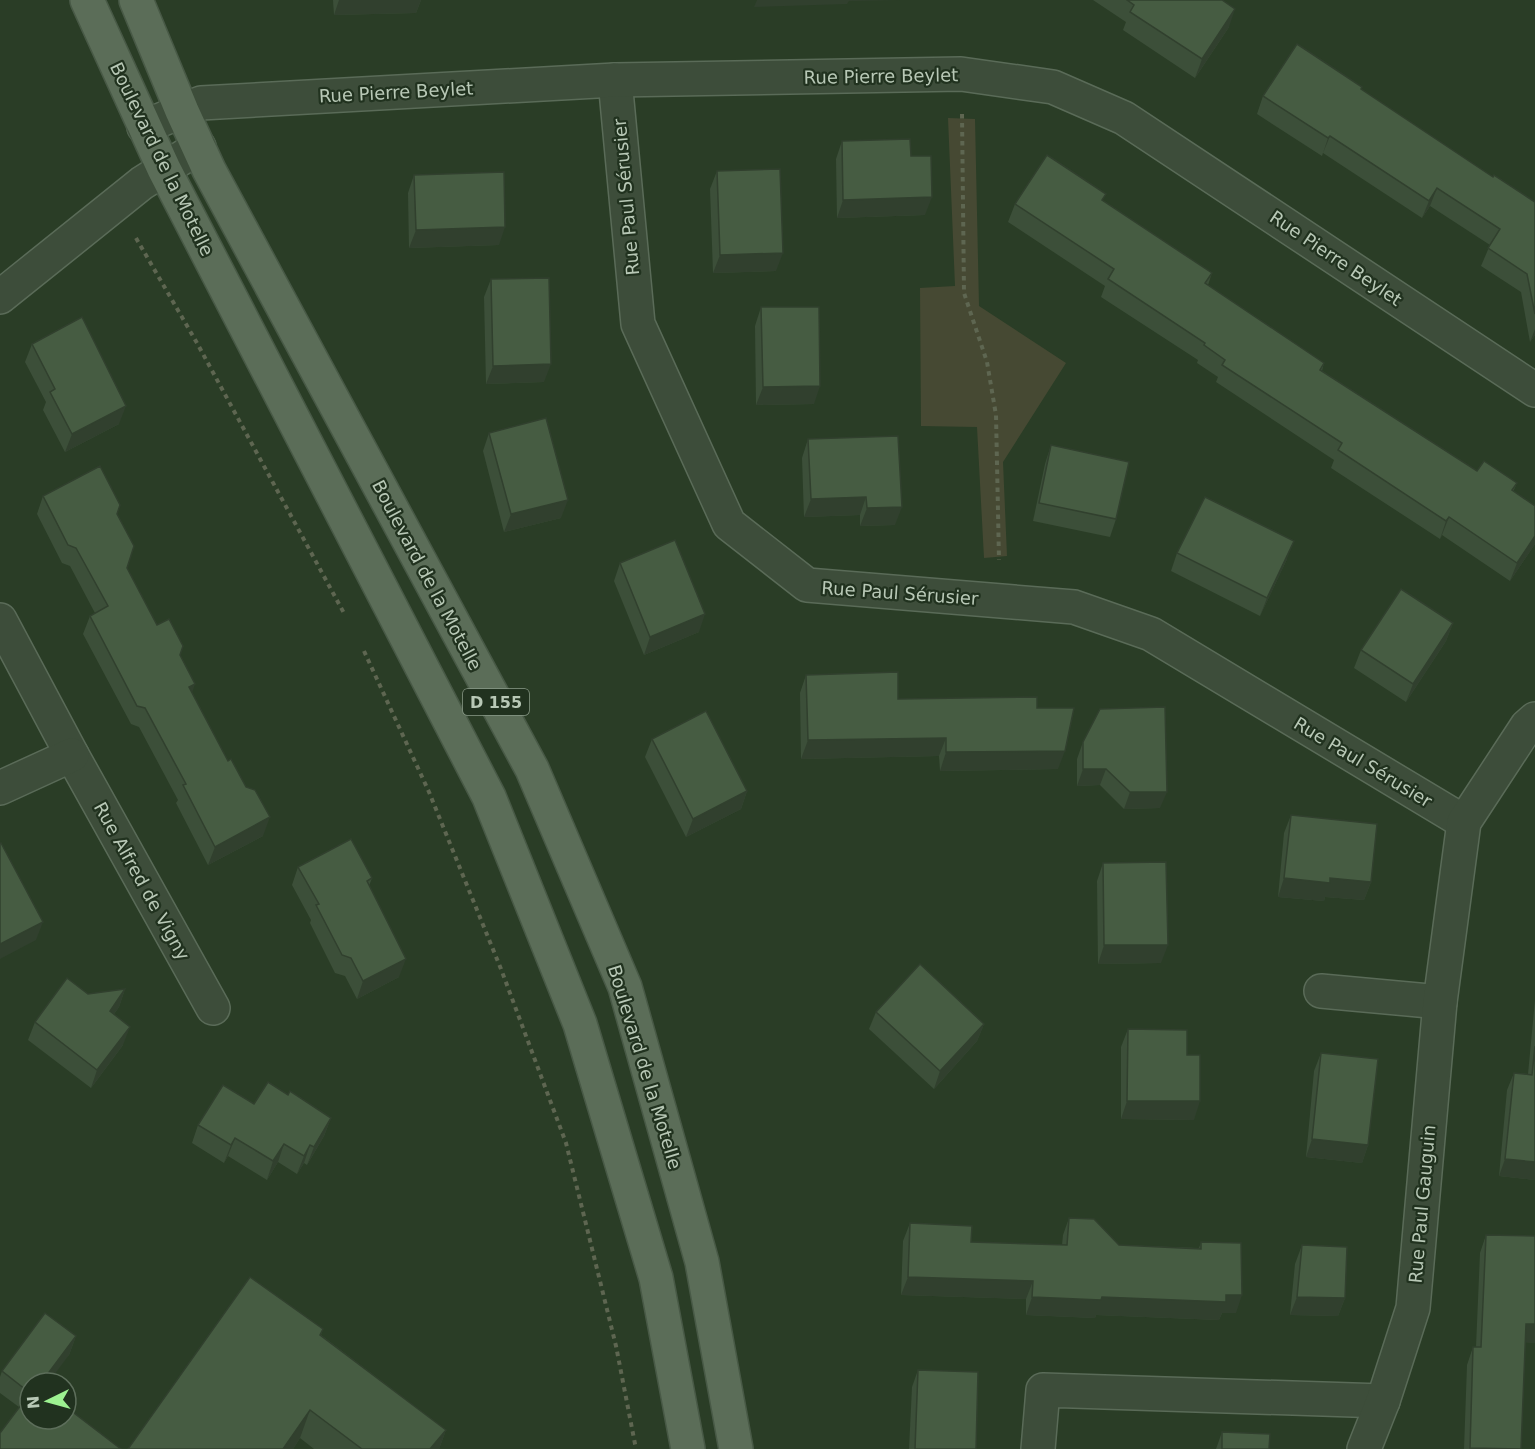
<svg xmlns="http://www.w3.org/2000/svg" width="1535" height="1449" viewBox="0 0 1535 1449" font-family="'DejaVu Sans',sans-serif">
	<style>
		.green { fill: #464933 }
		.lines { fill: none; stroke-linecap: round; stroke-linejoin: round }
		.minor-casing { stroke: #5a6b58; stroke-width: 36 }
		.primary-casing { stroke: #485946; stroke-width: 36 }
		.path { stroke: #5e6651; stroke-width: 4; stroke-dasharray: 4.5 4.5; stroke-linecap: butt }
		.minor { stroke: #3d4d3a; stroke-width: 33 }
		.primary { stroke: #5b6d58; stroke-width: 33 }
		.wall { fill: #3c4f39 }
		.shaded-wall { fill: #31402e }
		.building { fill: #465c42; stroke: #31402e; stroke-width: 1.5 }
		.labels { text-anchor: middle; dominant-baseline: central; stroke-width: 4.5; stroke-linejoin: round; paint-order: stroke }
		.shield { fill: #21321f; stroke: #8b9b89; stroke-width: 1.5 }
		.shield-label { font-size: 16px; font-weight: bold; fill: #b8c8b6 }
		.street-label { font-size: 18px; fill: #b8c8b6; stroke: #21321f }
	</style>
	<rect width="100%" height="100%" fill="#2a3d26"/>
	<polygon class="green" points="948,118 975,119 979,306 1066,363 1003,462 1007,556 984,558 977,427 921,426 920,288 955,286"/>
	<g class="lines">
		<defs>
			<g id="minor">
				<polyline points="615,80 638,324 729,524 807,585 1074,607 1151,634 1464,822"/>
				<polyline points="144,127 201,103 615,80 961,74 1053,87 1124,118 1535,390"/>
				<polyline points="0,297 142,183 199,147"/>
				<polyline points="0,620 72,755 213,1008"/>
				<polyline points="0,788 72,755"/>
				<polyline points="1321,991 1440,1002"/>
				<polyline points="1038,1449 1043,1390 1383,1401"/>
				<polyline points="1364,1449 1383,1401 1413,1308 1440,1002 1464,822 1527,726 1535,719"/>
			</g>
			<g id="primary">
				<polyline points="87,0 164,169 489,797 580,1024 656,1278 688,1449"/>
				<polyline points="136,0 182,111 209,170 532,769 625,987 702,1262 736,1449"/>
			</g>
		</defs>
		<use href="#minor" class="minor-casing"/>
		<use href="#primary" class="primary-casing"/>
		<g class="path">
			<polyline points="962,114 964,293 987,362 996,415 999,560"/>
			<polyline points="136,238 197,343 345,615"/>
			<polyline points="364,651 429,792 501,969 566,1143 616,1346 636,1449"/>
		</g>
		<use href="#minor" class="minor"/>
		<use href="#primary" class="primary"/>
	</g>
	<g class="wall">
		<polygon points="333,0 421,0 416,13 334,15"/>
		<polygon points="1093,0 1222,0 1229,27 1195,78 1123,30 1126,22"/>
		<polygon points="1361,89 1493,177 1535,202 1535,335 1530,342 1521,292 1481,266 1490,245 1430,206 1422,218 1323,153 1322,156 1257,114 1263,96"/>
		<polygon points="842,141 911,156 925,215 837,218 836,159"/>
		<polygon points="717,171 776,271 713,273 710,189"/>
		<polygon points="414,175 499,245 409,248 408,193"/>
		<polygon points="1104,201 1212,273 1208,285 1324,363 1322,371 1477,471 1517,483 1513,492 1535,544 1510,581 1442,535 1440,539 1331,468 1334,460 1216,382 1218,377 1197,363 1198,360 1101,297 1105,286 1008,222 1015,204"/>
		<polygon points="491,279 544,382 486,384 484,297"/>
		<polygon points="761,307 814,404 756,405 755,326"/>
		<polygon points="32,344 119,424 65,452 43,410 46,402 25,362"/>
		<polygon points="489,433 561,518 504,532 483,451"/>
		<polygon points="808,439 895,525 860,526 860,515 804,517 802,458"/>
		<polygon points="1051,445 1116,519 1110,537 1033,521 1045,464"/>
		<polygon points="43,496 117,514 127,568 157,625 180,655 192,693 263,836 208,865 176,803 178,800 139,727 131,724 83,634 90,616 95,613 70,566 62,563 37,514"/>
		<polygon points="1177,553 1287,559 1260,616 1171,571"/>
		<polygon points="620,563 699,632 644,655 614,581"/>
		<polygon points="1453,623 1446,641 1406,702 1354,668 1361,650"/>
		<polygon points="806,675 898,699 1037,708 1058,769 940,771 939,756 801,759 800,693"/>
		<polygon points="652,739 747,791 741,809 686,837 645,757"/>
		<polygon points="1083,742 1160,808 1124,809 1100,785 1077,786 1077,759"/>
		<polygon points="1291,815 1371,882 1364,900 1325,897 1324,901 1278,897 1284,833"/>
		<polygon points="1103,863 1161,963 1098,964 1097,881"/>
		<polygon points="298,867 372,878 369,886 399,977 357,999 345,976 335,973 310,923 311,920 292,885"/>
		<polygon points="125,989 119,1007 114,1014 123,1045 91,1088 28,1040 35,1022 88,994"/>
		<polygon points="1535,1000 1535,1180 1499,1176 1507,1090 1514,1073 1528,1074"/>
		<polygon points="876,1012 984,1024 977,1041 934,1089 869,1029"/>
		<polygon points="1128,1029 1187,1055 1194,1120 1121,1119 1121,1047"/>
		<polygon points="1321,1053 1368,1145 1362,1163 1306,1157 1314,1071"/>
		<polygon points="288,1095 331,1118 324,1136 307,1165 304,1163 297,1174 278,1162 267,1180 228,1156 224,1163 192,1143 198,1125 254,1104"/>
		<polygon points="1069,1218 1119,1245 1199,1248 1201,1242 1236,1313 1222,1313 1219,1320 1096,1315 1095,1318 1026,1315 1026,1299 901,1295 903,1241 910,1223 971,1242 1062,1245 1063,1235"/>
		<polygon points="1486,1235 1535,1343 1525,1342 1521,1449 1464,1449 1467,1365 1473,1347 1476,1347 1480,1253"/>
		<polygon points="1302,1245 1345,1298 1338,1316 1290,1315 1295,1264"/>
		<polygon points="323,1329 321,1335 446,1430 439,1449 314,1449 300,1438 293,1449 128,1449"/>
		<polygon points="76,1336 69,1355 30,1383 30,1419 19,1407 0,1393 0,1377 2,1371"/>
		<polygon points="918,1370 976,1449 909,1449 912,1387"/>
		<polygon points="1222,1432 1269,1449 1216,1449"/>
	</g>
	<g class="shaded-wall">
		<polygon points="339,0 421,0 416,13 334,15"/>
		<polygon points="757,0 901,0 849,1 847,4 754,7"/>
		<polygon points="1235,9 1229,27 1195,78 1202,59"/>
		<polygon points="1330,136 1323,153 1322,156 1328,138"/>
		<polygon points="1437,188 1430,206 1422,218 1429,201"/>
		<polygon points="932,197 925,215 837,218 843,200"/>
		<polygon points="505,227 499,245 409,248 416,230"/>
		<polygon points="783,253 776,271 713,273 720,255"/>
		<polygon points="1535,329 1535,335 1530,342"/>
		<polygon points="551,364 544,382 486,384 493,366"/>
		<polygon points="820,386 814,404 756,405 763,387"/>
		<polygon points="126,406 119,424 65,452 72,434"/>
		<polygon points="866,497 860,515 804,517 811,499"/>
		<polygon points="568,500 561,518 504,532 511,514"/>
		<polygon points="902,507 895,525 860,526 867,508"/>
		<polygon points="1449,517 1442,535 1440,539 1446,521"/>
		<polygon points="1535,536 1535,544 1510,581 1517,563"/>
		<polygon points="1294,541 1287,559 1260,616 1267,598"/>
		<polygon points="705,614 699,632 644,655 650,637"/>
		<polygon points="1453,623 1446,641 1406,702 1413,684"/>
		<polygon points="195,684 189,702 189,687"/>
		<polygon points="946,738 939,756 801,759 808,740"/>
		<polygon points="1065,751 1058,769 940,771 946,752"/>
		<polygon points="1083,769 1106,769 1100,785 1077,786"/>
		<polygon points="747,791 741,809 686,837 693,819"/>
		<polygon points="1130,792 1167,792 1160,808 1124,809"/>
		<polygon points="270,817 263,836 208,865 215,847"/>
		<polygon points="1284,878 1330,878 1371,882 1364,900 1325,897 1324,901 1278,897"/>
		<polygon points="43,922 36,940 0,959 0,944"/>
		<polygon points="1104,945 1168,945 1161,963 1098,964"/>
		<polygon points="406,959 399,977 357,999 363,981"/>
		<polygon points="125,989 119,1007 103,1029 110,1011"/>
		<polygon points="984,1024 977,1041 934,1089 940,1071"/>
		<polygon points="130,1027 123,1045 91,1088 97,1070"/>
		<polygon points="1127,1101 1200,1101 1194,1120 1121,1119"/>
		<polygon points="331,1118 324,1136 307,1165 314,1147"/>
		<polygon points="235,1138 228,1156 224,1163 231,1145"/>
		<polygon points="1312,1139 1368,1145 1362,1163 1306,1157"/>
		<polygon points="284,1144 278,1162 267,1180 273,1161"/>
		<polygon points="310,1145 304,1163 297,1174 304,1156"/>
		<polygon points="1505,1159 1535,1162 1535,1180 1499,1176"/>
		<polygon points="908,1277 1033,1281 1026,1299 901,1295"/>
		<polygon points="1226,1295 1242,1295 1236,1313 1222,1313 1219,1320 1096,1315 1095,1318 1026,1315 1032,1297"/>
		<polygon points="1297,1297 1345,1298 1338,1316 1290,1315"/>
		<polygon points="1526,1324 1535,1324 1535,1343 1519,1342"/>
		<polygon points="76,1336 69,1355 48,1383 41,1383"/>
		<polygon points="310,1410 300,1438 293,1449 283,1449"/>
		<polygon points="446,1430 439,1449 430,1449"/>
	</g>
	<g class="building">
		<polygon points="1127,0 1222,0 1235,9 1202,59 1130,12 1134,5"/>
		<polygon points="1297,44 1362,87 1361,89 1493,177 1494,175 1535,202 1535,314 1527,274 1488,248 1500,229 1437,188 1429,201 1330,136 1328,138 1263,96"/>
		<polygon points="910,139 911,156 931,156 932,197 843,200 842,141"/>
		<polygon points="1047,155 1106,194 1102,200 1212,273 1205,283 1324,363 1320,370 1477,471 1484,461 1517,483 1512,490 1535,506 1535,536 1517,563 1449,517 1446,521 1338,450 1342,443 1222,365 1225,360 1204,345 1205,343 1108,279 1114,269 1015,204"/>
		<polygon points="780,169 783,253 720,255 717,171"/>
		<polygon points="504,172 505,227 416,230 414,175"/>
		<polygon points="549,278 551,364 493,366 491,279"/>
		<polygon points="761,307 819,307 820,386 763,387"/>
		<polygon points="82,317 126,406 72,434 50,392 55,389 32,344"/>
		<polygon points="546,418 568,500 511,514 489,433"/>
		<polygon points="898,436 902,507 867,508 866,497 811,499 808,439"/>
		<polygon points="1051,445 1129,462 1116,519 1039,503"/>
		<polygon points="100,466 120,505 117,514 134,546 127,568 157,625 169,619 183,646 180,655 195,684 189,687 228,761 231,759 246,787 255,790 270,817 215,847 183,785 186,784 145,708 137,706 90,616 108,606 76,548 68,545 43,496"/>
		<polygon points="1205,497 1294,541 1267,598 1177,553"/>
		<polygon points="675,540 705,614 650,637 620,563"/>
		<polygon points="1401,589 1453,623 1413,684 1361,650"/>
		<polygon points="898,672 898,699 1037,697 1037,708 1074,708 1065,751 946,752 946,738 808,740 806,675"/>
		<polygon points="1165,707 1167,792 1130,792 1106,769 1083,769 1083,742 1100,709"/>
		<polygon points="706,711 747,791 693,819 652,739"/>
		<polygon points="1291,815 1377,824 1371,882 1330,878 1330,883 1284,878"/>
		<polygon points="351,839 372,878 367,881 406,959 363,981 351,958 342,955 316,905 319,904 298,867"/>
		<polygon points="1,843 43,922 0,944 0,844"/>
		<polygon points="1166,862 1168,945 1104,945 1103,863"/>
		<polygon points="920,964 984,1024 940,1071 876,1012"/>
		<polygon points="67,978 88,994 125,989 110,1011 130,1027 97,1070 35,1022"/>
		<polygon points="1128,1029 1187,1030 1187,1055 1200,1055 1200,1101 1127,1101"/>
		<polygon points="1535,1046 1535,1162 1505,1159 1514,1073 1532,1075"/>
		<polygon points="1321,1053 1378,1059 1368,1145 1312,1139"/>
		<polygon points="268,1082 288,1095 290,1091 331,1118 314,1147 310,1145 304,1156 284,1144 273,1161 235,1138 231,1145 198,1125 223,1085 254,1104"/>
		<polygon points="1069,1218 1094,1219 1119,1245 1201,1249 1201,1242 1241,1243 1242,1295 1226,1295 1226,1302 1102,1297 1101,1300 1032,1297 1033,1281 908,1277 910,1223 972,1226 971,1242 1067,1245"/>
		<polygon points="1486,1235 1535,1236 1535,1324 1526,1324 1521,1449 1470,1448 1473,1347 1481,1347"/>
		<polygon points="1302,1245 1347,1247 1345,1298 1297,1297"/>
		<polygon points="250,1277 323,1329 320,1335 446,1430 430,1449 362,1449 310,1410 283,1449 128,1449"/>
		<polygon points="45,1313 76,1336 41,1383 30,1383 30,1393 2,1371"/>
		<polygon points="918,1370 978,1372 976,1449 915,1449"/>
		<polygon points="30,1393 30,1419 66,1419 66,1407 121,1449 0,1449 0,1433"/>
		<polygon points="1222,1432 1270,1434 1269,1449 1222,1449"/>
	</g>
	<g class="labels">
		<rect class="shield" x="463" y="689" width="66" height="26" rx="4.5"/>
		<g class="shield-label">
			<text x="496" y="702">D 155</text>
		</g>
		<g class="street-label">
			<text transform="translate(881 76) rotate(-1)">Rue Pierre Beylet</text>
			<text transform="translate(396 92) rotate(-3)">Rue Pierre Beylet</text>
			<text transform="translate(162 159) rotate(64)">Boulevard de la Motelle</text>
			<text transform="translate(626 197) rotate(-95)">Rue Paul Sérusier</text>
			<text transform="translate(1336 258) rotate(34)">Rue Pierre Beylet</text>
			<text transform="translate(427 575) rotate(62)">Boulevard de la Motelle</text>
			<text transform="translate(900 593) rotate(4)">Rue Paul Sérusier</text>
			<text transform="translate(1363 762) rotate(31)">Rue Paul Sérusier</text>
			<text transform="translate(142 881) rotate(61)">Rue Alfred de Vigny</text>
			<text transform="translate(645 1067) rotate(73)">Boulevard de la Motelle</text>
			<text transform="translate(1422 1204) rotate(-85)">Rue Paul Gauguin</text>
		</g>
	</g>
	<g transform="translate(48 1401) rotate(265)"><circle r="28" fill="#21321f" stroke="#5d6e5b" stroke-width="1.5"/>
	<path d="M0-4.5L10 22L0 15L-10 22Z" fill="#9df291"/>
	<text y="-9" font-size="16" font-weight="bold" text-anchor="middle" fill="#b8c8b6">N</text>
	</g>
</svg>
